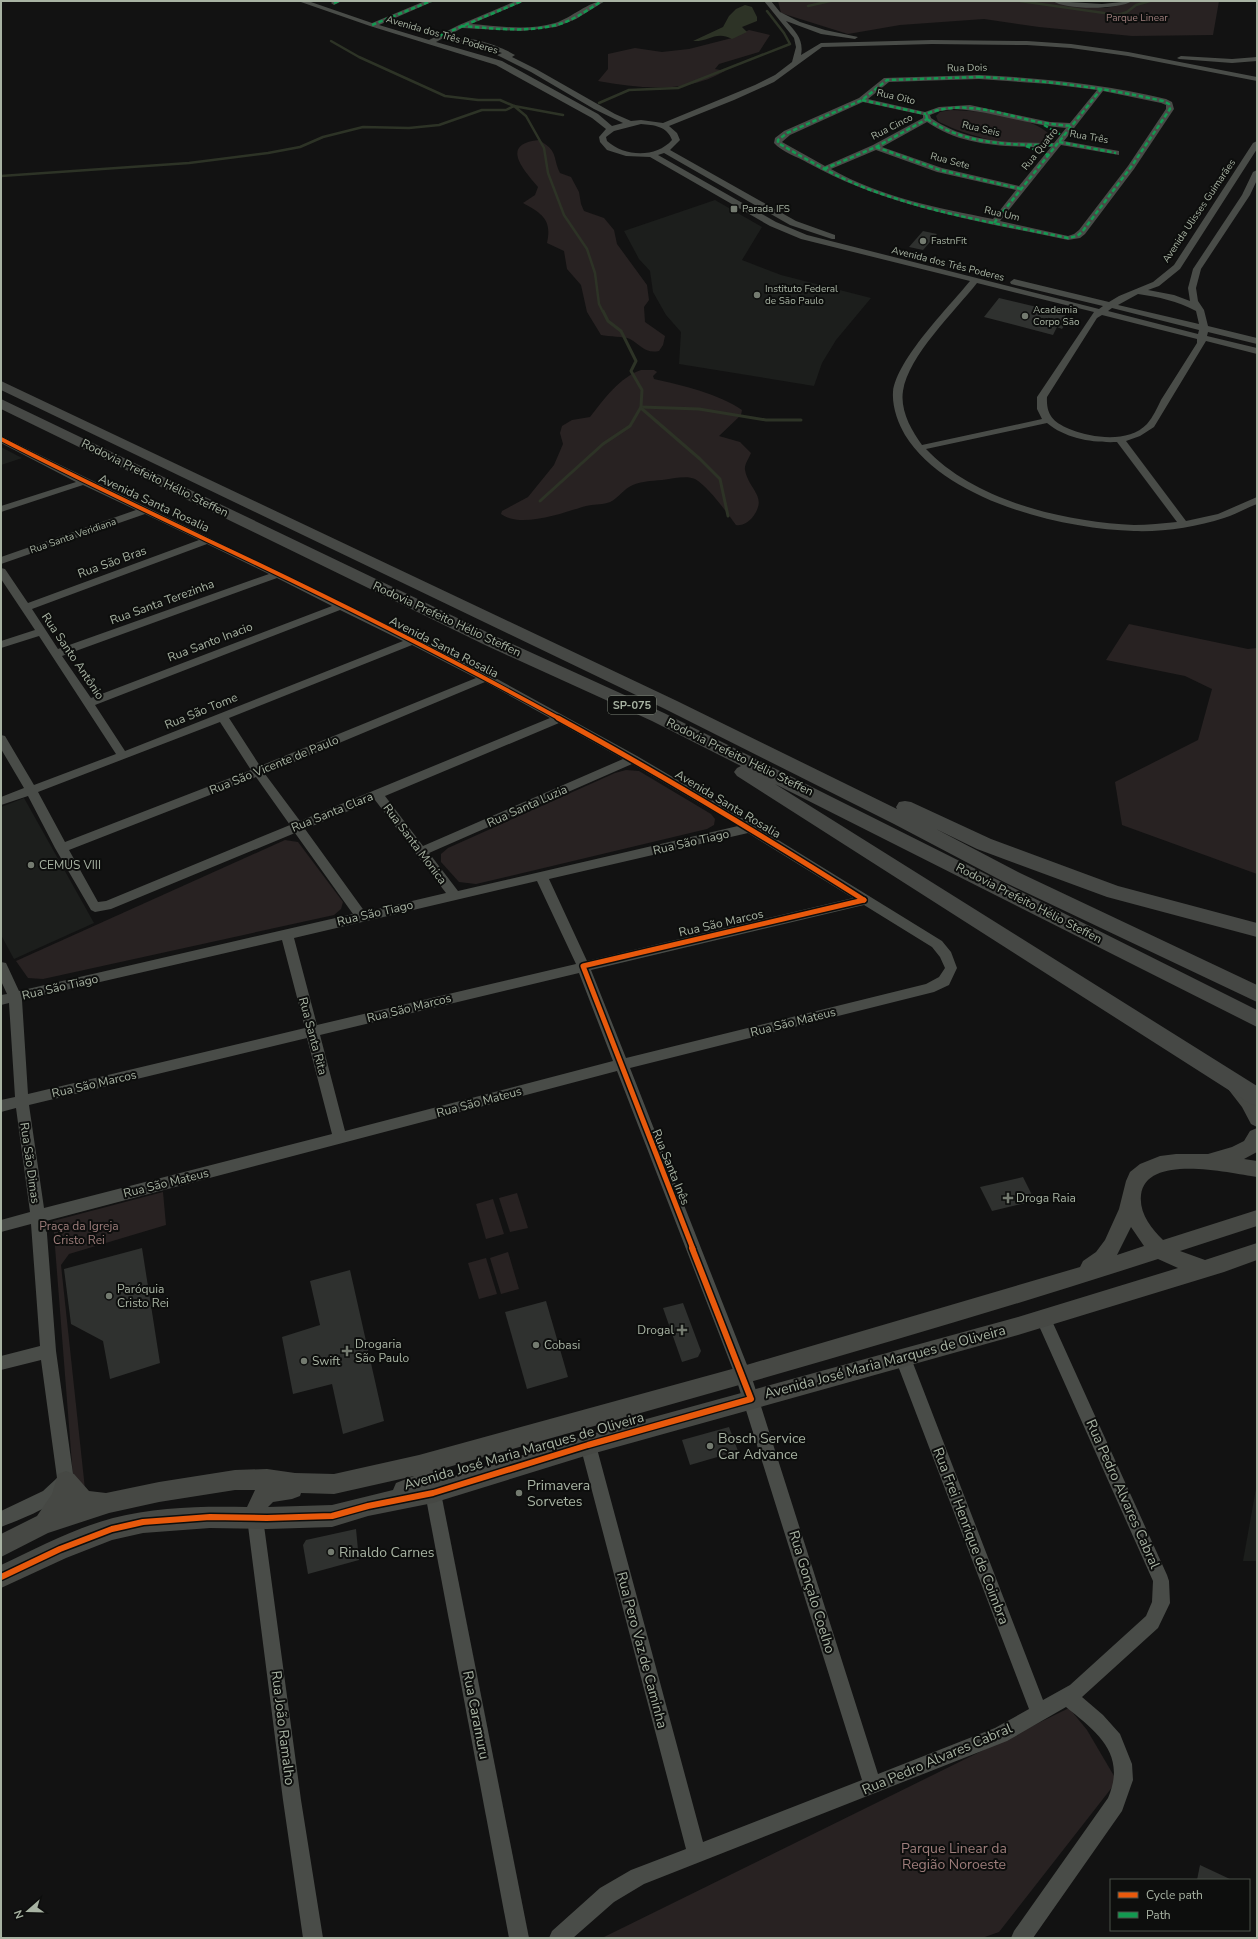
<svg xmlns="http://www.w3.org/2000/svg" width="1258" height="1939" viewBox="0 0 1258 1939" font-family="'Nunito Sans',sans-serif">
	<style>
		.built { fill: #1c1e1c }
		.green { fill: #282222 }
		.water { fill: #2d3326 }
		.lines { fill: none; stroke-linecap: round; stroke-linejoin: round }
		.stream-far1 { stroke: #2d3326; stroke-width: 2.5 }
		.stream { stroke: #2d3326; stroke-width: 3 }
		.building { fill: #2f312f }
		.minor { fill: #494c48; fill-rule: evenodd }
		.major { fill: #464844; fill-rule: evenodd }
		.highway { fill: #464845; fill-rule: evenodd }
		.quiet { stroke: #139951; stroke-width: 2.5; stroke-dasharray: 4.5 2.5; stroke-linecap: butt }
		.cycleway-far2-casing { stroke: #0d0e0d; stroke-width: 6 }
		.cycleway-far1-casing { stroke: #0d0e0d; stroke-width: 8 }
		.cycleway-casing { stroke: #0d0e0d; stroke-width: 9 }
		.cycleway-far2 { stroke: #e8590c; stroke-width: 4 }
		.cycleway-far1 { stroke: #e8590c; stroke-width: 5 }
		.cycleway { stroke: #e8590c; stroke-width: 6 }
		.poi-dot { fill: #747b70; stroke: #0d0e0d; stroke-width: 1.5 }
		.labels { text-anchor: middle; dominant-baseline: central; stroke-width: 4; stroke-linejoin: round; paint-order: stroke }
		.far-park-label { font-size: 10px; fill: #9e7d7b; stroke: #0d0e0d }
		.far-street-label { font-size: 10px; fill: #a8b3a3; stroke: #0d0e0d }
		.far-poi-label { font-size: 10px; fill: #a8b3a3; stroke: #0d0e0d; text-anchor: start }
		.shield { fill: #0d0e0d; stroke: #7a8276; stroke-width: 1 }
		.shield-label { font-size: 11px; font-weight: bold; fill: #a8b3a3 }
		.street-label { font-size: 12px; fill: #a8b3a3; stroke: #0d0e0d }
		.poi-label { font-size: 12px; fill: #a8b3a3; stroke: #0d0e0d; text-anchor: start }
		.park-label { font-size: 12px; fill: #9e7d7b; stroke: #0d0e0d }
		.near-street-label { font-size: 14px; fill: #a8b3a3; stroke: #0d0e0d }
		.near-poi-label { font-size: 14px; fill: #a8b3a3; stroke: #0d0e0d; text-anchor: start }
		.near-park-label { font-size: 14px; fill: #9e7d7b; stroke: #0d0e0d }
	</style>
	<rect width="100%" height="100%" fill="#121212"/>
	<g class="built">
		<polygon points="715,200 762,227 742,260 781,275 871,298 836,340 822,363 814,386 679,364 681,332 666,315 653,292 650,271 639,259 624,231"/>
		<polygon points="1,447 22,458 1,465"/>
		<polygon points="24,798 94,923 14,959 1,935 1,807"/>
		<polygon points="1257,1483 1257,1561 1243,1561"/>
	</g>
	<g class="green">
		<polygon points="778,1 1052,1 1105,8 1116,6 1131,1 1219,1 1213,35 1132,36 1039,27 984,19 900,25 848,34 781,13"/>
		<path d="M749 30 770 35 759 52 719 64 715 69 725 71C717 75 710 79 702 81 669 92 632 87 598 81L608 69V54L635 48 662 52 689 49 732 38Z"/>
		<path d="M950 110C977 111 1034 115 1052 137 1050 138 1047 142 1045 143 1024 152 957 133 938 121L936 116 940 112Z"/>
		<path d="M539 140C559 152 552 156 560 173L571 177 579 192 581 204 584 211 604 218 614 230 617 244 647 285 649 300 644 307 645 322 665 336 663 345 659 351C645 354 641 345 630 339 624 336 609 337 601 335L587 312 581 285 567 269 564 251 547 243C552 220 543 214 523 203L535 195 538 187C524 170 499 144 539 140Z"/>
		<path d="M641 370H654L657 372 653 376 654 379C682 385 719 394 742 410L741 415 719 436 740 442 751 453C749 458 744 465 745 470 749 491 769 496 752 518 747 523 742 526 736 525 727 513 708 486 695 479 686 475 672 479 662 480 651 481 639 481 629 487 622 491 616 501 607 503 601 505 593 504 586 506 565 512 521 529 501 514L502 511 528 497 554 465 563 444 560 433 562 426 572 420 590 417C603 400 620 377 641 370Z"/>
		<polygon points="1129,624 1248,649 1257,648 1257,874 1122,825 1115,782 1198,740 1212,689 1185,676 1106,660"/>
		<polygon points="626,770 639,771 711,814 715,819 714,825 707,829 476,884 459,882 441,862 441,854 448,848 615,773"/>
		<polygon points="285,840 298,842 343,902 341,909 334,915 43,979 28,978 16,961"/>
		<polygon points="163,1192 166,1225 69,1254 61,1265 85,1489 74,1490 53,1221"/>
		<polygon points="517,1193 528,1228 510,1232 499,1198"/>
		<polygon points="493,1199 504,1234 486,1239 476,1204"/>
		<polygon points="508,1252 519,1289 501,1294 490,1258"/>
		<polygon points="486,1258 497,1294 479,1299 468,1263"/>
		<polygon points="1069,1708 1087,1730 1117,1781 999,1932 982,1938 602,1938"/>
	</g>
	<path class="water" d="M745 5 752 7 757 17V21L742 27 747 32 732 39C716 30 709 42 693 41L723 27 729 16 736 9Z"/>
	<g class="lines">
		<g class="stream-far1">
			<polyline points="1020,1 1118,15 1127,12 1136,5 1150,1"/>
			<polyline points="808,6 830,1"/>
			<polyline points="331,41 359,57 445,96 478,100 500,100 514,106"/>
			<polyline points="599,103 629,90 678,88 790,44 784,33 767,11"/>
			<polyline points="563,115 514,106 526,116 544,148 548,173 564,215 587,249 595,273 599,304 603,312"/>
			<polyline points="1,176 189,163 268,153 300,147 323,137 363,127 409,128 439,125 482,110 506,110 514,106"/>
		</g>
		<g class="stream">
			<polyline points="641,407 699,409 766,420 801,420"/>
			<polyline points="641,408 700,459 720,479 728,516"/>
			<polyline points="540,501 603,444 630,426 641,407 642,390 631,371 636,361 621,331 608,321 603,311"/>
		</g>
	</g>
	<g class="building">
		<polygon points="923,231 937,234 923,250 909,247"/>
		<polygon points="999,298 1066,314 1065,317 1069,318 1062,329 1057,327 1053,335 984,317"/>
		<polygon points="1023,1177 1031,1193 1030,1202 992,1211 980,1187"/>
		<polygon points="142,1248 160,1363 110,1379 103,1341 71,1324 64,1269"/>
		<polygon points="350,1270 384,1421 343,1434 332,1384 293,1394 282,1337 320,1325 310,1281"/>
		<polygon points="546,1301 568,1377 527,1389 505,1312"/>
		<polygon points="683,1303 701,1351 698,1357 682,1362 663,1308"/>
		<polygon points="729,1427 738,1451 690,1465 682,1440"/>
		<polygon points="356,1529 359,1560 308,1574 303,1545 306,1540"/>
		<polygon points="1200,1865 1232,1880 1197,1880"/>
	</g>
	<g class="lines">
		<g class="minor">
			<path d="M298 1H308L372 23 425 1H434L379 25 429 40 459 25 516 1H525L471 24C498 26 528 31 555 23 572 18 588 1 605 1L576 19 556 27 521 31 462 28 436 42 502 61 598 114 612 126 623 123 594 109 531 72 497 55 502 53 484 47 457 43 454 41C464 33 502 47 513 54L515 55 512 57 536 69 615 114 631 121 641 120 663 123 755 85 775 75 792 62 796 47 794 38 764 1H771L780 12 800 22 825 30 858 37 855 39 821 34 786 21C796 32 804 40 801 55L821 43 932 40 1027 41 1071 44 1128 52 1257 77V81L1128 56 1071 48 1027 45 932 44 822 47 774 82 734 100 669 126 677 133 680 140 670 150 796 221 835 235V239H832L790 225 664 153 658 155 776 222 807 235 1099 309 1103 306 1011 284 1010 282 1014 279 1109 302 1119 296 1153 282 1174 265 1253 143 1257 141V149L1180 269 1159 286 1148 290 1174 295 1190 301 1188 288 1193 269 1242 195 1253 172 1257 170V180L1250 195 1201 269 1196 288 1198 301 1204 310 1208 326 1257 338V344L1208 332 1207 336 1257 348V354L1206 341 1154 427 1140 436 1126 441 1186 521 1218 514 1257 497V504C1246 508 1235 515 1224 518 1196 527 1164 532 1134 531 1062 529 946 501 905 435 898 423 892 407 893 392 897 359 948 308 970 281L801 239 770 226 650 157 626 156 607 150 600 142 599 137 606 129 592 118 496 65 370 26ZM641 124C654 125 667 126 672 140 656 158 625 157 607 141L606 137 614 131ZM977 283 1094 312 1037 397V409L1042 419 922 445C911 430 900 410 903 391 908 356 955 311 977 283ZM1138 294C1159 297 1177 301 1196 311L1199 324 1118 305ZM1112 308 1199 330 1198 334 1108 311ZM1102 315 1197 339V343C1185 362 1173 381 1161 400 1157 408 1153 417 1147 424 1129 443 1093 438 1072 430 1054 423 1046 416 1047 397L1097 318ZM1047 423C1066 439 1094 443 1117 442L1177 522C1163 523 1148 525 1134 525 1065 522 975 501 926 449Z"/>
			<polygon points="333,1 342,1 334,5 331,3"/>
			<path d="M1053 1 1102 4 1132 1C1120 10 1064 10 1053 1Z"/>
			<polygon points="1181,56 1232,59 1257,57 1257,61 1232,63 1179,59 1177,58"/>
			<path d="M979 75C1042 78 1104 84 1166 99L1172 102 1174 109 1134 169 1085 234 1080 238 1068 240C979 221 889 208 808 163 798 157 782 152 774 143L775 138 784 131 859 98 884 78ZM979 79 1049 84 1097 90 1070 123 1050 122 970 105 939 107 925 112 868 99 889 82ZM1103 91 1161 103 1166 105V109L1128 166 1079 230 1074 234 1068 236 1000 221 1061 145 1119 155V151L1064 141ZM863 102 923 115V118L873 145 825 166 782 142 790 135ZM954 109C992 111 1028 125 1066 128L1054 143C1011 143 967 143 931 118L930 115 940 111ZM927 122C963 147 1008 147 1051 147L1019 186 942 168 882 147ZM876 150 937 172 1016 190 993 219C938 208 880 197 831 169Z"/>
			<path d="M1 436 490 675 637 756 754 825 942 941 951 952 957 968 949 985 934 992 630 1068 751 1375 878 1774 995 1728 1029 1709 895 1358 898 1353 903 1351 908 1353 911 1358 1043 1700 1070 1685 1146 1616 1152 1602 1153 1581 1035 1317 1038 1312 1043 1310 1048 1312 1167 1575 1169 1581 1170 1603 1158 1628 1082 1697 1103 1715 1120 1734 1132 1764 1133 1780 1122 1811 1033 1938H1011L1014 1931 1108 1798C1127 1754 1097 1732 1066 1707L1007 1741 644 1884 614 1902 573 1938H549L552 1931 600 1888 631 1870 686 1849 580 1445 582 1440 588 1437 594 1440 596 1445 703 1842 862 1780 735 1375 617 1071 46 1221 56 1351 74 1481C64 1504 23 1518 1 1527V1511L43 1491 57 1478 41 1360 1 1370V1356L40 1346 31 1224 1 1232V1220L30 1212 16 1108 1 1112V1100L15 1097 9 1003 1 1005V995L7 994 1 981V962L6 963 19 991 353 914 295 833 111 909 95 912 91 910 55 848 28 796 1 805V797L24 788 1 749V735L5 736 34 785 116 754 39 636 1 648V641L35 630 1 579V568L5 569 28 603 199 540 145 514 1 564V557L136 510 83 485 1 512V506L76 482 1 443ZM207 544 269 574 58 649 32 609ZM277 578 332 606 91 698 62 656ZM340 610 403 641 125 751 95 705ZM412 645 476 678 260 766 229 718ZM485 682 550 718 300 821 265 774ZM220 722 251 770 65 842 38 792ZM559 723 623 759 423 846 385 796ZM632 764 738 826 458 891 429 853ZM256 777 290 825 106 901 98 902 69 850ZM375 800 446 893 365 912 305 829ZM748 833 853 898 587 961 549 879ZM537 881 576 964 317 1025 294 938ZM864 905 932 947 940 957 945 968 939 977 926 984 626 1058 591 970ZM282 940 305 1028 28 1094 22 1000ZM579 973 613 1061 345 1131 320 1035ZM307 1038 332 1134 44 1208 29 1105Z"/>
			<polygon points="433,1485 439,1487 441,1493 529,1938 509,1938 425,1493 427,1487"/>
			<polygon points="255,1510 261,1512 263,1518 301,1800 323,1938 303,1938 283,1800 247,1518 249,1512"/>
		</g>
		<g class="major">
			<polygon points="1234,1078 1240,1080 1257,1102 1257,1127 1251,1124 1242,1107 1225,1085 1228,1080"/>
			<path d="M1257 1128V1152L1244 1159 1257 1161V1177C1229 1173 1146 1153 1141 1195 1139 1213 1151 1228 1163 1240L1257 1210V1226L1180 1251 1205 1260 1257 1243V1260L1224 1272 1018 1335 588 1455 433 1503 368 1516 332 1527 267 1529 210 1528 143 1533 112 1540 66 1558 1 1588V1565C37 1548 75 1528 113 1518 156 1507 202 1506 247 1507L255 1490H235L159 1502 109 1513 48 1533 1 1557V1534L37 1516 52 1494 58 1474 66 1471 74 1474 89 1491 106 1493 159 1482 235 1470 267 1469 295 1473 334 1474 419 1455 743 1366 1080 1267 1083 1261 1096 1252 1105 1240 1119 1209 1126 1181 1130 1172 1140 1164 1160 1156 1176 1154H1208L1232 1147 1244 1141 1250 1131ZM1131 1227 1144 1246 1117 1255ZM1158 1259 1178 1268 1018 1317 588 1435 441 1480 438 1470C679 1402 920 1336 1158 1259ZM414 1476 396 1483 393 1490 332 1505 268 1507 273 1502 292 1499 300 1496 301 1493 334 1494Z"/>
		</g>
		<g class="highway">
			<polygon points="1,381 677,701 897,809 896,807 899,802 905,801 911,802 991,839 1118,886 1257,923 1257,937 1107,897 977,849 936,829 1020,873 1257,985 1257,1002 1006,883 894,824 665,709 1,390"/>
			<polygon points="1,399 497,637 664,713 1257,1010 1257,1027 775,784 1257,1086 1257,1106 1249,1103 737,776 734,772 737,768 741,766 652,721 485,645 1,409"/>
		</g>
		<g class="quiet">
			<polyline points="334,3 339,1"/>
			<polyline points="372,25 431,1"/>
			<path d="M461 26C492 28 525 33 556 25 573 21 587 10 602 1"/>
			<polyline points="439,36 522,1"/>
			<path d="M979 77C1041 80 1102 87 1163 101L1169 104 1170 109 1131 167 1082 232 1077 236 1068 238C1006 225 942 215 882 194 845 182 811 162 778 143V140L787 133 862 100 887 80Z"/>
			<polyline points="862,100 926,114"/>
			<path d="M927 119 926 114C963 99 1001 114 1038 122 1049 124 1061 125 1072 126"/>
			<path d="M927 119C965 145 1011 145 1056 145"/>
			<polyline points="1044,125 1063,136"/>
			<polyline points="1059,142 1116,153"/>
			<polyline points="1026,146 1048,155"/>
			<polyline points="876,147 940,170 1021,189"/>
			<polyline points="824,169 876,147 927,119"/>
			<polyline points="994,223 1102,88"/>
		</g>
		<defs>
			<path id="cycleway-far2" d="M1 439C69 474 138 507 207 540 326 596 444 655 560 719"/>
			<g id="cycleway-far1">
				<path d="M558 718C662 775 763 836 864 900"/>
				<polyline points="693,1249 583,966 864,900"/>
			</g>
			<polyline id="cycleway" points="1,1577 60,1549 112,1529 143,1522 210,1517 267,1518 332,1516 368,1506 433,1493 588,1445 751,1399 692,1248"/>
		</defs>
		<use href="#cycleway-far2" class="cycleway-far2-casing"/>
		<use href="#cycleway-far1" class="cycleway-far1-casing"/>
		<use href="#cycleway" class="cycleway-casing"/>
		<use href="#cycleway-far2" class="cycleway-far2"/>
		<use href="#cycleway-far1" class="cycleway-far1"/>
		<use href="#cycleway" class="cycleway"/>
	</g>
	<g class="poi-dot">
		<rect x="730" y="205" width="8" height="8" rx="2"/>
		<circle cx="923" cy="241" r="4"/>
		<circle cx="757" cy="295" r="4"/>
		<circle cx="1025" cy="316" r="4"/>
		<circle cx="31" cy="865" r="4"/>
		<path d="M1006 1192h4v4h4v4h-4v4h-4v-4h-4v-4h4z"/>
		<circle cx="109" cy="1296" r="4"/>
		<path d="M680 1324h4v4h4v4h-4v4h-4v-4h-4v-4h4z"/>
		<circle cx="536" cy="1345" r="4"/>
		<path d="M345 1345h4v4h4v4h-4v4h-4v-4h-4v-4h4z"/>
		<circle cx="304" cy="1361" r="4"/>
		<circle cx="710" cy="1446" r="4"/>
		<circle cx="519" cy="1493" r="4"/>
		<circle cx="331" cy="1552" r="4"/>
	</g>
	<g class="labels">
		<g class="far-park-label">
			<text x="1137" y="18">Parque Linear</text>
		</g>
		<g class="far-street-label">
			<text transform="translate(442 35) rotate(16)">Avenida dos Três Poderes</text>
			<text transform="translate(967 68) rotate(-1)">Rua Dois</text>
			<text transform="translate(896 97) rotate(13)">Rua Oito</text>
			<text transform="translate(892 127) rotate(-27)">Rua Cinco</text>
			<text transform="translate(981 129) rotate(13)">Rua Seis</text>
			<text transform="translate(1089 137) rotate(10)">Rua Três</text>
			<text transform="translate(1040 149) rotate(-51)">Rua Quatro</text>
			<text transform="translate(950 161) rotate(15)">Rua Sete</text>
			<text transform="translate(1199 211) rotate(-56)">Avenida Ulisses Guimarães</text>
			<text transform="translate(1002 214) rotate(13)">Rua Um</text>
			<text transform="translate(948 264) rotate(14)">Avenida dos Três Poderes</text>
			<text transform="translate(73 536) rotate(-19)">Rua Santa Veridiana</text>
		</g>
		<g class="far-poi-label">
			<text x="742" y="209">Parada IFS</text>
			<text x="931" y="241">FastnFit</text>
			<text x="765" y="289">Instituto Federal<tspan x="765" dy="12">de São Paulo</tspan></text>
			<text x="1033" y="310">Academia<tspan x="1033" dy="12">Corpo São</tspan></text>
		</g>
		<rect class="shield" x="608" y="696" width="48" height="18" rx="3"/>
		<g class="shield-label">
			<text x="632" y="705">SP-075</text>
		</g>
		<g class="street-label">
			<text transform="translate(155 478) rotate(26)">Rodovia Prefeito Hélio Steffen</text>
			<text transform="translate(154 503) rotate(25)">Avenida Santa Rosalia</text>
			<text transform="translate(112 562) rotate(-20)">Rua São Bras</text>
			<text transform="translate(162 602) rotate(-20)">Rua Santa Terezinha</text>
			<text transform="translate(447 619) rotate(25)">Rodovia Prefeito Hélio Steffen</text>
			<text transform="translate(210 642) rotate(-21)">Rua Santo Inacio</text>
			<text transform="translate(444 647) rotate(27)">Avenida Santa Rosalia</text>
			<text transform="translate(73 656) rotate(56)">Rua Santo Antônio</text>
			<text transform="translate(201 711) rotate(-22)">Rua São Tome</text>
			<text transform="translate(740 757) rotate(26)">Rodovia Prefeito Hélio Steffen</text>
			<text transform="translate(274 765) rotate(-22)">Rua São Vicente de Paulo</text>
			<text transform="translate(728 804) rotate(31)">Avenida Santa Rosalia</text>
			<text transform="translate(527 806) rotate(-24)">Rua Santa Luzia</text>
			<text transform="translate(332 812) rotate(-22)">Rua Santa Clara</text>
			<text transform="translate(691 842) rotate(-13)">Rua São Tiago</text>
			<text transform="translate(415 844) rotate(53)">Rua Santa Monica</text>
			<text transform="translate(1029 903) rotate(27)">Rodovia Prefeito Hélio Steffen</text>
			<text transform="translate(375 913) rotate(-13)">Rua São Tiago</text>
			<text transform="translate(721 923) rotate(-13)">Rua São Marcos</text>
			<text transform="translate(60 987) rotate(-13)">Rua São Tiago</text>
			<text transform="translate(409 1008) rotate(-14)">Rua São Marcos</text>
			<text transform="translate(793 1022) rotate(-14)">Rua São Mateus</text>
			<text transform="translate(313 1036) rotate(75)">Rua Santa Rita</text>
			<text transform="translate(94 1084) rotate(-13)">Rua São Marcos</text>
			<text transform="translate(479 1102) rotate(-15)">Rua São Mateus</text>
			<text transform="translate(30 1163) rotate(82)">Rua São Dimas</text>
			<text transform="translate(671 1167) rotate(68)">Rua Santa Inês</text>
			<text transform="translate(166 1183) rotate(-14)">Rua São Mateus</text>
		</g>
		<g class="poi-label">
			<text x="39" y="865">CEMUS VIII</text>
			<text x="1016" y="1198">Droga Raia</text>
			<text x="117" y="1289">Paróquia<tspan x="117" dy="14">Cristo Rei</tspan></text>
			<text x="674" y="1330" text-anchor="end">Drogal</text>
			<text x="355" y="1344">Drogaria<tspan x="355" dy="14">São Paulo</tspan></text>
			<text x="544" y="1345">Cobasi</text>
			<text x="312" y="1361">Swift</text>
		</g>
		<g class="park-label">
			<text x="79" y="1226">Praça da Igreja<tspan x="79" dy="14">Cristo Rei</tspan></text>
		</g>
		<g class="near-street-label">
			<text transform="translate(885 1362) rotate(-15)">Avenida José Maria Marques de Oliveira</text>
			<text transform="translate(524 1451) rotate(-16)">Avenida José Maria Marques de Oliveira</text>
			<text transform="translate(1123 1494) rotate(66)">Rua Pedro Alvares Cabral</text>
			<text transform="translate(971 1536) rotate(69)">Rua Frei Henrique de Coimbra</text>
			<text transform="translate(812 1592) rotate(73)">Rua Gonçalo Coelho</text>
			<text transform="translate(642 1650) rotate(75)">Rua Pero Vaz de Caminha</text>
			<text transform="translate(476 1715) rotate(79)">Rua Caramuru</text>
			<text transform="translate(283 1728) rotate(83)">Rua João Ramalho</text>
			<text transform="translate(937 1759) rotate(-23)">Rua Pedro Alvares Cabral</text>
		</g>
		<g class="near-poi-label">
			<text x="718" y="1438">Bosch Service<tspan x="718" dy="16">Car Advance</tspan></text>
			<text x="527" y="1485">Primavera<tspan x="527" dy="16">Sorvetes</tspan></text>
			<text x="339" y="1552">Rinaldo Carnes</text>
		</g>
		<g class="near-park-label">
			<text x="954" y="1848">Parque Linear da<tspan x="954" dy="16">Região Noroeste</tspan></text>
		</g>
	</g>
	<rect width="1258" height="1939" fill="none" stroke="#a8b3a3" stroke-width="4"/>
	<rect x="1110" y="1879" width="140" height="52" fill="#0d0e0d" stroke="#4b5049"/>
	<rect x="1118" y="1892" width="20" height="6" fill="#e8590c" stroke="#4b5049"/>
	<text x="1146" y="1899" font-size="12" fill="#a8b3a3">Cycle path</text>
	<rect x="1118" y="1912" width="20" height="6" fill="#139951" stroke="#4b5049"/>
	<text x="1146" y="1919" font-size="12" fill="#a8b3a3">Path</text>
	<g transform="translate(28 1911) rotate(250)" stroke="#0d0e0d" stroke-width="3" paint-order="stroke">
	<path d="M0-3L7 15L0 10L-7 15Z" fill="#a8b3a3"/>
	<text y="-6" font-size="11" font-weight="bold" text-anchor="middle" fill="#a8b3a3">N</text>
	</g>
</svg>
